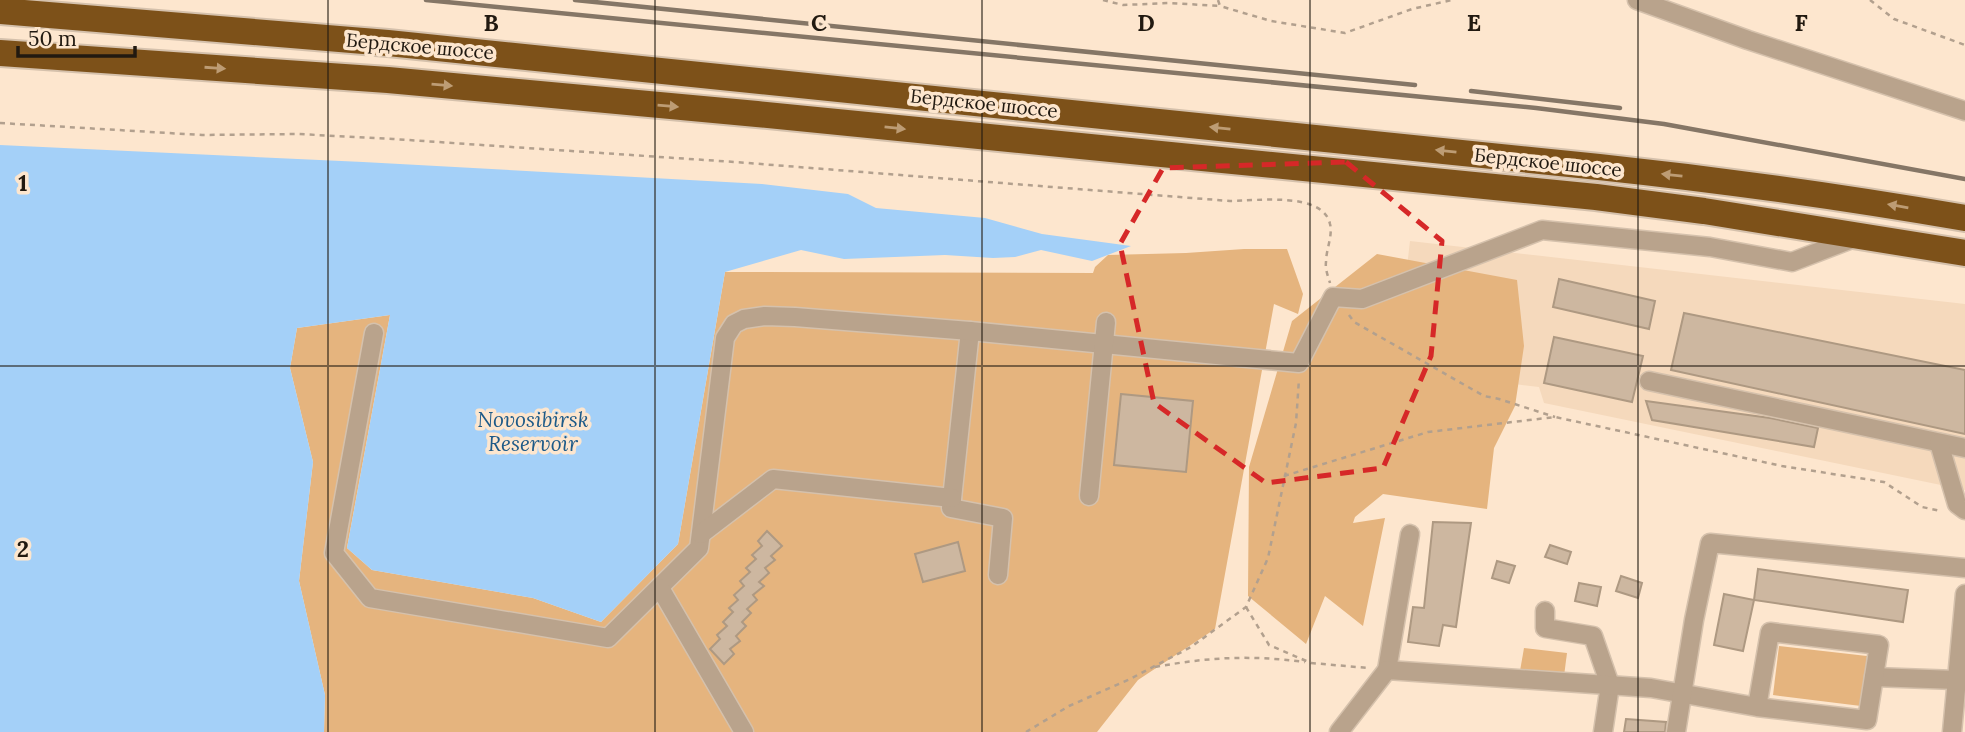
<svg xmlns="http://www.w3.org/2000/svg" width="1965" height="732" viewBox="0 0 1965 732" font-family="Lora,serif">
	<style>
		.built { fill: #f5d9bc }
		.green { fill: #e5b47e }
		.water { fill: #a4d0f8 }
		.building { fill: #cdb7a0; stroke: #ae9982; stroke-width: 2 }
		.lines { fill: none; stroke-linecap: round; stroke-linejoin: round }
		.minor-casing { stroke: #d5c1ac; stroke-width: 21 }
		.highway-casing { stroke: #d5c1ac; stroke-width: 30 }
		.path { stroke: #b2a08e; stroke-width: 2.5; stroke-dasharray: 5 5; stroke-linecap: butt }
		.minor { stroke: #b9a38c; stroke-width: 18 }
		.highway { stroke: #7d5119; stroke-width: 26 }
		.rail { stroke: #857666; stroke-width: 4.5 }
		.oneway { fill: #bd9c74 }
		.marked { fill: none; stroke: #d62828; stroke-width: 5; stroke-dasharray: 14 9; stroke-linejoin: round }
		.grid { fill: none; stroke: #211910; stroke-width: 2; stroke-opacity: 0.55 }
		.labels { text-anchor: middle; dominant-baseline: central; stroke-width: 7; stroke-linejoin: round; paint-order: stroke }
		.street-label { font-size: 19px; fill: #211910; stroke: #fde6ce }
		.water-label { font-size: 21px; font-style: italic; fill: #1d5a88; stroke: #fde6ce }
		.grid-label { font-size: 23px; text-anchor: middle; font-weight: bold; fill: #211910; stroke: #fde6ce; stroke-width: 7; stroke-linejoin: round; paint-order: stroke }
	</style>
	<rect width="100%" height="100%" fill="#fde6ce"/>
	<polygon class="built" points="1410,241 1965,304 1965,490 1544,403 1539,387 1395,369"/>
	<g class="green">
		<polygon points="1244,249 1287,249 1303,294 1298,314 1274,304 1215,629 1138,680 1097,732 324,732 325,695 299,581 313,462 290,368 297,328 390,315 347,548 372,570 533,598 601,622 678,544 725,272 1093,273 1095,267 1108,255 1186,253"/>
		<polygon points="1377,254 1517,280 1524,346 1515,406 1494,448 1487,509 1383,494 1355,517 1353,523 1385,518 1363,626 1325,596 1306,644 1248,596 1249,467 1292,321"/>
		<polygon points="1779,646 1867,656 1861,706 1773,695"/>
		<polygon points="1524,648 1567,653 1564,676 1520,671"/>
	</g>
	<polygon class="water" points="0,145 363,162 762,184 848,194 876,208 985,218 1042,234 1131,246 1092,261 1041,250 1015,257 993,258 945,255 844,259 801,250 725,272 678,544 601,622 533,598 372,570 347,548 390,315 297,328 290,368 313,462 299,581 325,695 324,732 0,732"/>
	<g class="building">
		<polygon points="1559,279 1655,301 1649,329 1553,307"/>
		<polygon points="1684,313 1965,370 1965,434 1671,370"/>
		<polygon points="1554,337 1643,356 1632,402 1544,383"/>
		<polygon points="1121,394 1193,401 1186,472 1114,465"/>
		<polygon points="1646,401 1770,418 1818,428 1814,447 1652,420"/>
		<polygon points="1433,522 1471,523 1456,627 1443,625 1439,646 1408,642 1413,607 1424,608"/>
		<polygon points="767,531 782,546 771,556 775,560 765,568 769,573 759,582 764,586 753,595 757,600 747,609 751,613 742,622 746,626 736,636 740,641 730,649 734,654 724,664 710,649 720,639 717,635 727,626 723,622 733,612 729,608 738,600 734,595 744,586 740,581 750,572 746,568 756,559 752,555 762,546 758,541"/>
		<polygon points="958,542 965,571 923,582 915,554"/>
		<polygon points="1550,545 1571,552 1567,564 1545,557"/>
		<polygon points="1497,561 1515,566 1509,583 1492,578"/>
		<polygon points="1758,569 1908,590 1903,622 1754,600"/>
		<polygon points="1621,576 1642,583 1638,598 1616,591"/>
		<polygon points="1579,583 1601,587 1597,606 1575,601"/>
		<polygon points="1724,594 1754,600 1743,651 1714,645"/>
		<polygon points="1626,719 1666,722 1665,732 1624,732"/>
	</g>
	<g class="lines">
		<defs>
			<g id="minor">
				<polyline points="1637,0 1748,40 1965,111"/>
				<polyline points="970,331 951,508 1003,518 998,575"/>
				<polyline points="374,333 334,553 370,598 608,638 699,548 725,338 734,324 744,319 765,316 795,317 970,331 1299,363 1333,297 1362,299 1542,230 1710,247 1792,262 1857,237"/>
				<polyline points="1649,381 1965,448"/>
				<polyline points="1939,443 1957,504 1965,510"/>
				<polyline points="1089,496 1106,322"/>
				<polyline points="701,534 773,479 952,498"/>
				<polyline points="660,588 744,732"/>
				<polyline points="1545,611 1545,628 1593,636 1610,685 1603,732"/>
				<polyline points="1387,670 1410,534"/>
				<polyline points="1874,677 1956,680"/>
				<polyline points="1339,732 1387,670 1651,688 1757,707 1867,720 1879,645 1770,632 1757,707"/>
				<polyline points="1676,732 1694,620 1710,543 1965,568"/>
				<polyline points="1952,732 1965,594"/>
			</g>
			<g id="highway">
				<path d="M0 11 388 43 1599 167C1722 180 1843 197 1965 218"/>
				<polyline points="0,53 388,80 757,114 1596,197 1704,211 1965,253"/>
			</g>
		</defs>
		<use href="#minor" class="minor-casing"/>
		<use href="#highway" class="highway-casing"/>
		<g class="path">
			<polyline points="1103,0 1123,5 1170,3 1220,6"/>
			<polyline points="1218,0 1220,6 1271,21 1345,33 1412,9 1452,0"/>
			<polyline points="1870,0 1894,19 1965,45"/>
			<path d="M0 123 202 135 298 134 393 139 735 162 1230 201C1255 201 1323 191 1330 224 1333 235 1326 250 1326 262 1325 269 1328 276 1330 283"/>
			<polyline points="1349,315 1354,322 1484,396 1499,399 1555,417"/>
			<polyline points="1284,476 1428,432 1555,417 1782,466 1884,482 1922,507 1941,511"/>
			<polyline points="1246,607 1269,645 1311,663 1368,668"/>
			<path d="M1155 667C1209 657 1251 655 1305 662"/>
			<polyline points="1026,732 1069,706 1130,679 1191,647 1246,607 1268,558 1296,423 1299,379"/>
		</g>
		<use href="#minor" class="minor"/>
		<use href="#highway" class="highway"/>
		<g class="rail">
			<polyline points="426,0 1536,108 1664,124 1965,179"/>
			<polyline points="575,0 1415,85"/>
			<polyline points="1471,91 1620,108"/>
		</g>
	</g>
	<defs><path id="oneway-solid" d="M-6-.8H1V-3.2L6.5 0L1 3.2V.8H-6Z" transform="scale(1.75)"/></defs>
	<g class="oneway">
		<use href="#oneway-solid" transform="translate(215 68) rotate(4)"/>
		<use href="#oneway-solid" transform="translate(442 85) rotate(5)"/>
		<use href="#oneway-solid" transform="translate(668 106) rotate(5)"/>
		<use href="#oneway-solid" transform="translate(895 128) rotate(6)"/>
		<use href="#oneway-solid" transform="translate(1220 128) rotate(-174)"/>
		<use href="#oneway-solid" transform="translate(1446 151) rotate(-174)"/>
		<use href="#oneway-solid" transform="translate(1672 175) rotate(-174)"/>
		<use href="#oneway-solid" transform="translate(1898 206) rotate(-170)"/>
	</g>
	<path class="marked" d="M1346 162 1442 241 1431 356 1383 468 1266 483 1154 403 1120 244 1163 168Z"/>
	<path class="grid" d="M328 0V732M655 0V732M982 0V732M1310 0V732M1638 0V732M0 366H1965"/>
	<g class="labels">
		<g class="street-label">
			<text transform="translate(420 46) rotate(5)">Бердское шоссе</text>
			<text transform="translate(984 103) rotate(6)">Бердское шоссе</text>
			<text transform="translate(1548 162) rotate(6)">Бердское шоссе</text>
		</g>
		<g class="water-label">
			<text x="533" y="419">Novosibirsk<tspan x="533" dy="24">Reservoir</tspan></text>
		</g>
	</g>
	<g class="grid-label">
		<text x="491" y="31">B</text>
		<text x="819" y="31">C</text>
		<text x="1146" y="31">D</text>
		<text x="1474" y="31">E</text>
		<text x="1801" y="31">F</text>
		<text x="23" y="191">1</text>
		<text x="23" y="557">2</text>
	</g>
	<path d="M18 46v10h117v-10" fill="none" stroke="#211910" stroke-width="3.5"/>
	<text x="28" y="46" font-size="21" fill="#211910" stroke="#fde6ce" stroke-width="5" paint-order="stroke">50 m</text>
</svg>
